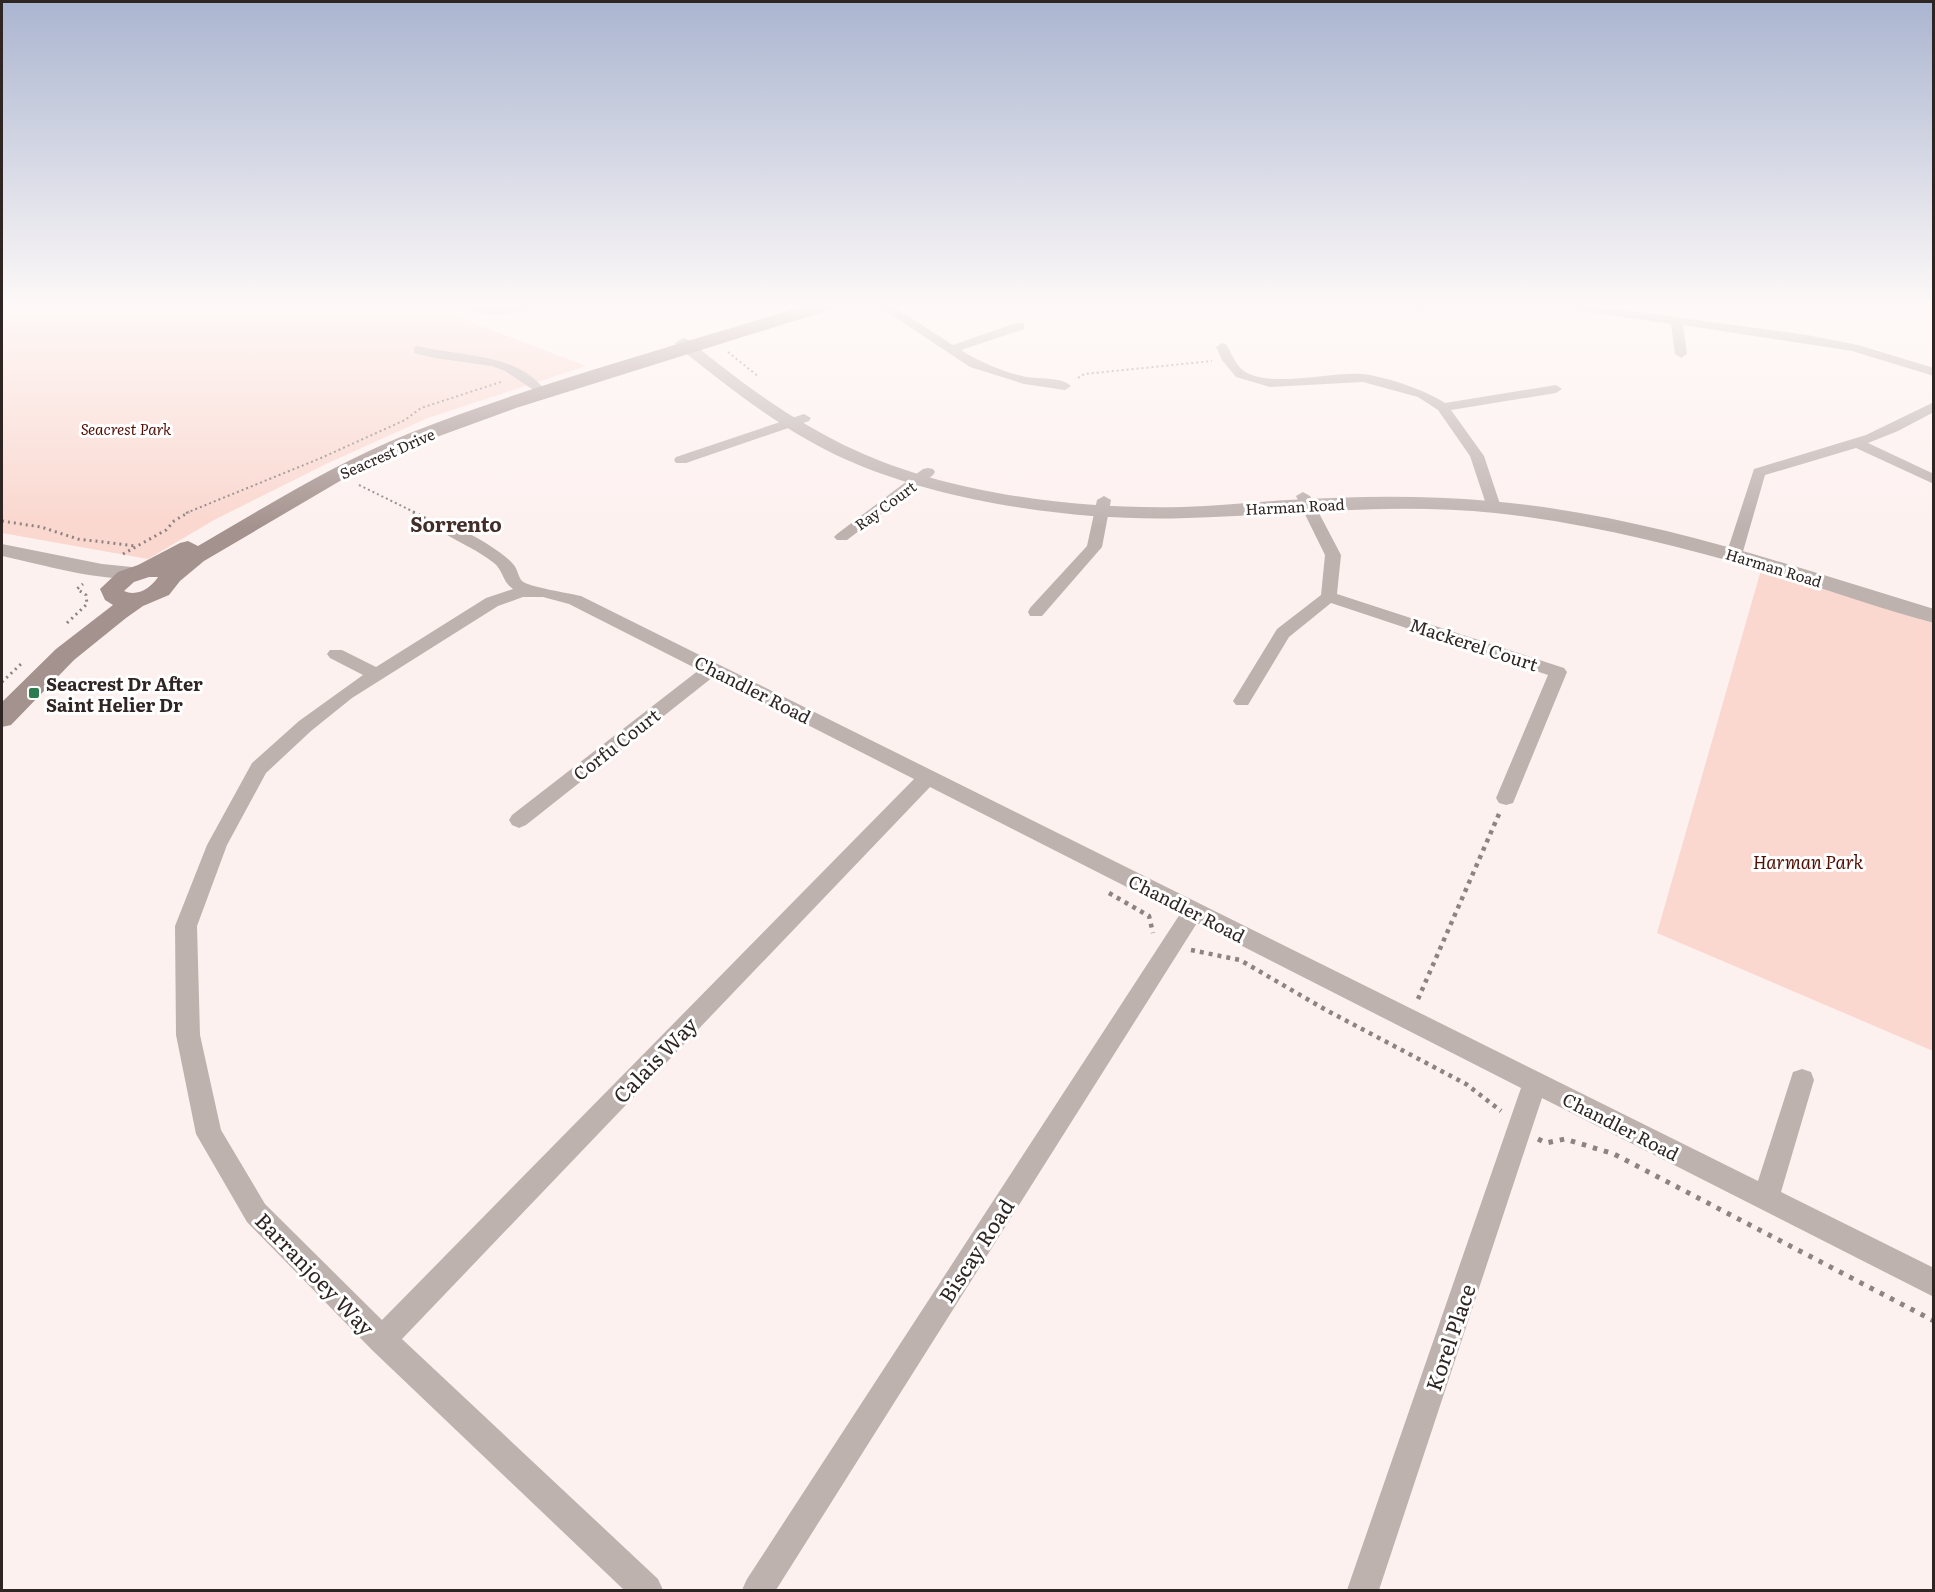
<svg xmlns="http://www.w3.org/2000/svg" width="1935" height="1592" viewBox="0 0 1935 1592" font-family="Literata,serif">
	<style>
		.green { fill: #fad7cf }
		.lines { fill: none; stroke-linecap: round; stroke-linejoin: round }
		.path-far3 { stroke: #8e8381; stroke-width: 2; stroke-dasharray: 2 3; stroke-linecap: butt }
		.path-far2 { stroke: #8e8381; stroke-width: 3; stroke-dasharray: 2 4; stroke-linecap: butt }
		.path-far1 { stroke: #8e8381; stroke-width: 4.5; stroke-dasharray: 4 5; stroke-linecap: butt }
		.path { stroke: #8e8381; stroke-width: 5; stroke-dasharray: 4.5 7; stroke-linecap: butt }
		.minor { fill: #beb2af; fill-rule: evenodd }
		.tertiary { fill: #beb2af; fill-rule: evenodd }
		.secondary { fill: #a4928e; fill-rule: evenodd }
		.poi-dot { fill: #2b7d4f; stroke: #fff; stroke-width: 2 }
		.labels { text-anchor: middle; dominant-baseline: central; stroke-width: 6; stroke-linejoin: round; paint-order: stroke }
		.far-park-label { font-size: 15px; font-style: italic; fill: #511005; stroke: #fff }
		.far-street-label { font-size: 15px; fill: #2f2523; stroke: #fff }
		.street-label { font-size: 18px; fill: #2f2523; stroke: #fff }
		.poi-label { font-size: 18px; font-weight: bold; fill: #2f2523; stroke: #fff; text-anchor: start }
		.park-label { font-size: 18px; font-style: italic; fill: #511005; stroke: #fff }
		.far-district-label { font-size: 20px; font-weight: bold; fill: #422d28; stroke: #fff }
		.near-street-label { font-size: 21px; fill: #2f2523; stroke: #fff }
	</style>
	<rect width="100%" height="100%" fill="#fdf1ef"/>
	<g class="green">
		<polygon points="2,304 423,304 586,366 428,418 326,464 214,520 148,559 2,533"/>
		<polygon points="1761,570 1933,623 1933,1051 1657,933"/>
	</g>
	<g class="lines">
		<g class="path-far3">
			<polyline points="266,304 296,311 305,307 314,308"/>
			<polyline points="846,306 865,308"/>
			<polyline points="728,352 759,377"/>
			<polyline points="1078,378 1084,374 1212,361"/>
			<polyline points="359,485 416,513"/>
			<polyline points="186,513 321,458 405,420 421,408 501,382"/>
		</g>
		<g class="path-far2">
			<polyline points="413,512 435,523"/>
			<polyline points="2,521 41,527 78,539 136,546"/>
			<polyline points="123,554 166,530 174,521 189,512"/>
			<polyline points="67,623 87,604 86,595 77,589 83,584"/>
			<polyline points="2,682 21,664"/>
		</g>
		<g class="path-far1">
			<polyline points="1109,893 1149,916 1153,933"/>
			<polyline points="1191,950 1240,960 1326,1010 1466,1084 1501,1111"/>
			<polyline points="1418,999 1499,814"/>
		</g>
		<polyline class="path" points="1538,1139 1546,1143 1565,1139 1614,1154 1934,1321"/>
		<g class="minor">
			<path d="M455 304 497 307 540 304C524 317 471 317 455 304Z"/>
			<path d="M875 304H889L953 345 1016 323H1024V329L961 350C981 363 1004 372 1026 377 1039 379 1062 377 1071 386L1065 390 1024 384 970 367Z"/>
			<polygon points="1418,304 1436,304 1419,311 1411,311 1411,307"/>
			<polygon points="1547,304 1579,304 1807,335 1858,345 1934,368 1934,376 1852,351 1683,325 1687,354 1681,358 1675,354 1671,324 1553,307"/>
			<path d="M1222 343 1226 344C1232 353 1235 365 1244 371 1271 389 1331 371 1363 374 1387 377 1425 390 1445 403L1556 385 1562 389 1556 393 1451 410 1484 456 1501 507 1494 511 1487 507 1470 456 1438 410 1418 397 1363 382 1270 387 1236 377 1222 360 1216 347Z"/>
			<path d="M418 346C460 357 514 352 544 389L538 393 505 371 492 366 435 358 414 353V347Z"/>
			<polygon points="1934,402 1934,412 1898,431 1868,443 1934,474 1934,484 1856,448 1765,475 1742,555 1739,558 1729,558 1726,555 1754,469 1866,435"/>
			<polygon points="804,414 811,418 809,421 686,463 676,463 674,460 676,457"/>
			<polygon points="928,468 933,469 935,472 933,475 847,540 837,540 834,537 837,534 923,469"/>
			<polygon points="1303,492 1310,496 1341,555 1337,594 1564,668 1567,672 1513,803 1506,805 1499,803 1496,798 1548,675 1331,603 1289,637 1248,705 1236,705 1233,701 1277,629 1321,595 1325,555 1296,496"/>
			<polygon points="1104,496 1111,500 1102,547 1042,616 1030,616 1028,612 1030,608 1087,546 1097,500"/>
			<path d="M449 525C466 530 502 551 513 564 518 569 518 577 522 581 528 587 569 593 581 596L1758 1181 1793 1072 1802 1069 1811 1072 1814 1080 1781 1192 1934 1268V1297L1542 1098 1379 1590H1347L1521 1088 1197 923 776 1590H742L747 1579 1180 914 930 787 402 1339 658 1579 663 1590H624L372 1350 247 1222 196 1134 176 1035 175 926 207 845 252 763 299 721 363 675 330 658 327 654 330 650H342L376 667 486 598 513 589C503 583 503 570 494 563 479 551 460 543 444 533L441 530 444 527ZM523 597H543L569 604 699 670 512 815 509 820 512 825 519 828 526 825 713 677 914 779 382 1320 265 1204 221 1130 200 1035 197 926 227 845 266 773 311 731 352 698 498 606Z"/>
		</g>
		<g class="tertiary">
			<path d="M683 338 689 340C739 382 797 424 857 451 950 494 1082 510 1183 507 1218 506 1253 502 1288 500 1355 496 1423 495 1490 501 1642 514 1789 565 1934 609V623C1876 608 1821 587 1764 571 1676 545 1586 523 1495 513 1392 502 1290 515 1187 518 1081 522 944 503 847 460 788 434 733 391 683 351L675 343Z"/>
			<path d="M2 544 102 564 142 568 145 572 142 576C109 585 37 563 2 556Z"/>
		</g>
		<path class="secondary" d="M811 304H837L835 308 516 408 423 442 345 478 204 561 180 581 169 595 143 606 126 618 74 660 11 725 2 727V702L56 649 113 605 105 600 100 589 118 572 138 565 180 543 188 541 198 546C267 506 335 463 410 433 540 382 678 345 811 304ZM149 577H158C151 588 137 597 124 591L134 582Z"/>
	</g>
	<linearGradient id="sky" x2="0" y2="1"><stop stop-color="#aab5d0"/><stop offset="0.58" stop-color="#fef9f8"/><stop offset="1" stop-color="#fef9f8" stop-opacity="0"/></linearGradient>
	<rect width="1935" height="527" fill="url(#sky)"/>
	<rect class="poi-dot" x="28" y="687" width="12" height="12" rx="3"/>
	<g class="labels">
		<g class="far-park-label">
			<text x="126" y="428">Seacrest Park</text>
		</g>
		<g class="far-street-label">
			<text transform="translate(387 453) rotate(-24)">Seacrest Drive</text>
			<text transform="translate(885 505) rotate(-36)">Ray Court</text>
			<text transform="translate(1295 506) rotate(-3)">Harman Road</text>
			<text transform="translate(1774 567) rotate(17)">Harman Road</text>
		</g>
		<g class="street-label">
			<text transform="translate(1474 644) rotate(18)">Mackerel Court</text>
			<text transform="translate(753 689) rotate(27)">Chandler Road</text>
			<text transform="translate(616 744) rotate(-38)">Corfu Court</text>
			<text transform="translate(1187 908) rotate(27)">Chandler Road</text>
			<text transform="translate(1621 1126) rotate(27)">Chandler Road</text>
		</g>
		<g class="poi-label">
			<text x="46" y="683">Seacrest Dr After<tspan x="46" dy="21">Saint Helier Dr</tspan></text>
		</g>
		<g class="park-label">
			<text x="1808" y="861">Harman Park</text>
		</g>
		<g class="far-district-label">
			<text x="456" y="523">Sorrento</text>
		</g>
		<g class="near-street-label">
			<text transform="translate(654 1059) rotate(-46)">Calais Way</text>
			<text transform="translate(975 1250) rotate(-57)">Biscay Road</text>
			<text transform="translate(316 1273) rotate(46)">Barranjoey Way</text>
			<text transform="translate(1449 1337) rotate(-71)">Korel Place</text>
		</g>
	</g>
	<rect width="1935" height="1592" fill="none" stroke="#2f2523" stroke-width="6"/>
</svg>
